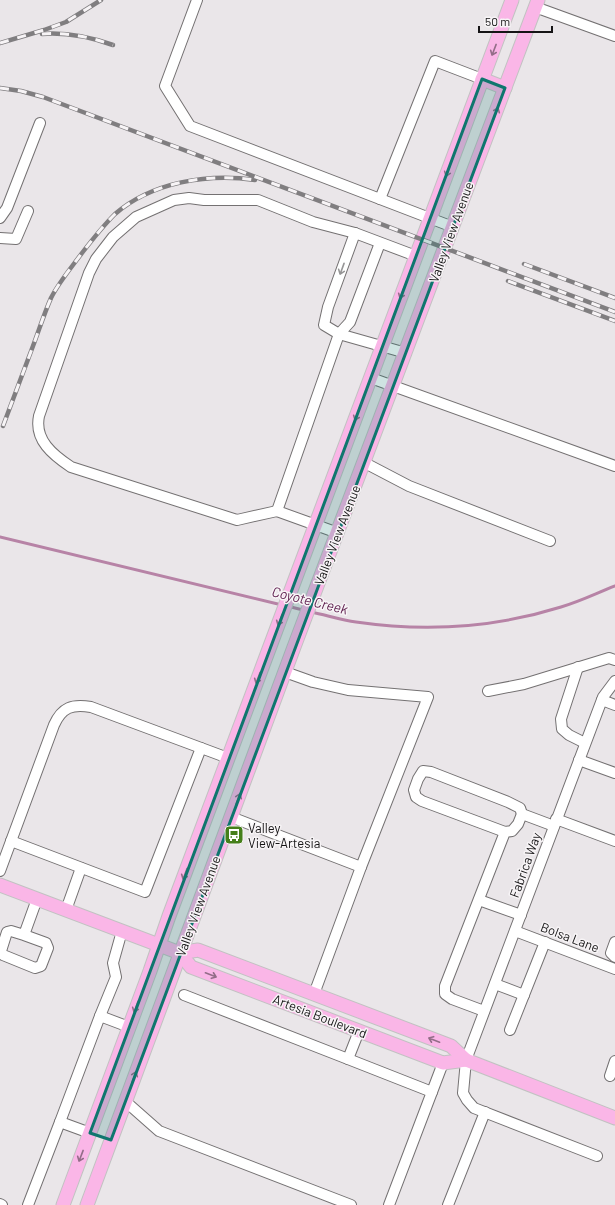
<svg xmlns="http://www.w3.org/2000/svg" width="615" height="1205" viewBox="0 0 615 1205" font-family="Barlow,sans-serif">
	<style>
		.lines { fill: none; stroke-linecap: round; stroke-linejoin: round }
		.stream { stroke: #b783a6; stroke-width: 3 }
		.minor-casing { stroke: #747172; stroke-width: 12 }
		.major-casing { stroke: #c2c2c2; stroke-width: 15 }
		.minor { stroke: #fff; stroke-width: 10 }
		.major { stroke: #fab6e7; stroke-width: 13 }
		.rail-casing { stroke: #807e80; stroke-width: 4.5 }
		.rail { stroke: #f7f4f6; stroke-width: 3; stroke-dasharray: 9; stroke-linecap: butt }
		.oneway { stroke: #936d88 }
		.oneway2 { stroke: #969596 }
		.marked { fill: #0f766e; fill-opacity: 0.2; stroke: #0f766e; stroke-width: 3; stroke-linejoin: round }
		.labels { text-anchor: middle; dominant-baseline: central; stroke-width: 3; stroke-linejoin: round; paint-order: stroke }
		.street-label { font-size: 13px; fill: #151415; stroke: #f7f4f6 }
		.poi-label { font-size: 13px; fill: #151415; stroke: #f7f4f6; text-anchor: start }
		.water-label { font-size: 14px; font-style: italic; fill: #602150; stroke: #f7f4f6 }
	</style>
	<rect width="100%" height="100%" fill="#eae6e9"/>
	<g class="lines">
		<g class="stream">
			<polyline points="0,537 282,605"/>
			<polyline points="287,606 303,610"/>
			<path d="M311 612C326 615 341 620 356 622 425 632 494 628 561 607 579 602 597 593 615 586"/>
		</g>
		<defs>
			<g id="minor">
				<polyline points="197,0 165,86 190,126 453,227"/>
				<polyline points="535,7 615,36"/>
				<polyline points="380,199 435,61 482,79"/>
				<polyline points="0,218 7,208 40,123"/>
				<polyline points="355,233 328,307 324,325 339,334 406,353"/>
				<polyline points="0,238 16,239 28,211"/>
				<polyline points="371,378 615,466"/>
				<polyline points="365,463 409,486 550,541"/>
				<path d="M277 511 237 520 71 467C53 455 34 440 39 416L89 273 96 259 113 237 136 217 174 200 189 198 204 200H258L313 222 355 233 416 256"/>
				<polyline points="338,533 277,511 339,334 350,322 380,243"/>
				<polyline points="578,667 561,719 562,729 569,735 585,743"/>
				<polyline points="488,691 524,684 609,658 615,660"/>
				<polyline points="602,700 615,705"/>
				<polyline points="579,760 615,773"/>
				<polyline points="231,817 361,867 428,697 348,690 313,682 285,672"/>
				<polyline points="556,819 615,841"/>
				<polyline points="505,832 422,801 416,797 414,790 418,779 423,771 431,772 508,802 520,808 522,814"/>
				<polyline points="11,841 145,892 201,748"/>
				<path d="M0 871 54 725C62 707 72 704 91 707L228 758"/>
				<polyline points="479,900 521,915"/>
				<polyline points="66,910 81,868"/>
				<polyline points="515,931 615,969"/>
				<polyline points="24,935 11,931 7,932 1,951 3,955 35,968 41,966 48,948 46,943 24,935 37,899"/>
				<polyline points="615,942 611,953 615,957"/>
				<polyline points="495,984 524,995"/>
				<polyline points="314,994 361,867"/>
				<polyline points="184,995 348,1059 359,1031"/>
				<polyline points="484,1011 452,999 445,994 445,986 505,832 512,831 518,824 522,814 554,826"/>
				<polyline points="100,1016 116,977 113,963 122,931"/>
				<polyline points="510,1030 545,942"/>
				<polyline points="348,1059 432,1092"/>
				<polyline points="610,1076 615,1061"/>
				<polyline points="125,1101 159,1131 351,1205"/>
				<polyline points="60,1122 100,1016 129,1027"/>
				<polyline points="597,1156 474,1108 467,1100 463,1093 466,1060 603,697 615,681"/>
				<polyline points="0,1204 2,1205"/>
				<polyline points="28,1205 60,1122 90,1133"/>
				<polyline points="389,1205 443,1063"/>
				<polyline points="448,1205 485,1112"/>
			</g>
			<g id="major">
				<polyline points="482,79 505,88"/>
				<polyline points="0,885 180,953 191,967 443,1063 466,1060"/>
				<polyline points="180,953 198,950 451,1046 466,1060 615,1118"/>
				<polyline points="63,1205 150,971 169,916 512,0"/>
				<polyline points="87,1205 294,647 538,0"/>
			</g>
		</defs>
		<use href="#minor" class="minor-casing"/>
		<use href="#major" class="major-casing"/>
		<use href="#minor" class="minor"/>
		<use href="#major" class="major"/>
		<defs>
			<g id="rail">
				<path d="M42 34C67 32 90 37 113 45"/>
				<polyline points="0,43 44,30 66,22 101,0"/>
				<polyline points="0,88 21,91 43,97 615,312"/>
				<polyline points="524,264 615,298"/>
				<polyline points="508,281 615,321"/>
				<path d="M3 426C13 399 23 373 33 346 39 330 44 314 51 298 59 282 71 268 82 253 92 240 103 226 115 214 152 182 208 173 255 180"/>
			</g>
		</defs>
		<use href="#rail" class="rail-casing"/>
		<use href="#rail" class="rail"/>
	</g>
	<defs><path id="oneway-shaft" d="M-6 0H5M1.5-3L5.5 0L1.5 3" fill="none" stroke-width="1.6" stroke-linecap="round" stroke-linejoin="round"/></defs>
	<g class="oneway">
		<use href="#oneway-shaft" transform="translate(494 50) rotate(111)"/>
		<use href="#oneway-shaft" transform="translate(496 113) rotate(-69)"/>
		<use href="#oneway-shaft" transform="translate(448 171) rotate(110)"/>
		<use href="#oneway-shaft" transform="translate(402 293) rotate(111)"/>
		<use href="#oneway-shaft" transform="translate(357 415) rotate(111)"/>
		<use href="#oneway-shaft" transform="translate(280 620) rotate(111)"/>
		<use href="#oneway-shaft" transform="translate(258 678) rotate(111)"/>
		<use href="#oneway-shaft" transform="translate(238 799) rotate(-70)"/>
		<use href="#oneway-shaft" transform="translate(185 874) rotate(111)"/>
		<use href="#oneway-shaft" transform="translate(211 975) rotate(21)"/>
		<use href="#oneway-shaft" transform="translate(136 1007) rotate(110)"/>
		<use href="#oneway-shaft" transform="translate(434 1040) rotate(-159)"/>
		<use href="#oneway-shaft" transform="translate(134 1077) rotate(-70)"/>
		<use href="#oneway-shaft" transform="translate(81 1156) rotate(111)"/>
	</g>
	<use class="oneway2" href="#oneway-shaft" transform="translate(342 269) rotate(110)"/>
	<path class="marked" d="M482 79 505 88 111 1140 90 1133Z"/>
	<defs>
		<symbol id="bus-square" viewBox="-11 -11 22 22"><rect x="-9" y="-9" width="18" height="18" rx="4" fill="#457f1a" stroke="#f7f4f6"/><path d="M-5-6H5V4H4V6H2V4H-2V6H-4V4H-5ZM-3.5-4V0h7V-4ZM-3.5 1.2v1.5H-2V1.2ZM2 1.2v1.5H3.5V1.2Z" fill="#fff"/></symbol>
	</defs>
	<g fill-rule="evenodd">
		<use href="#bus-square" x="223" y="824" width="22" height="22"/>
	</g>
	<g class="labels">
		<g class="street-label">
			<text transform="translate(451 232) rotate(-70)">Valley View Avenue</text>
			<text transform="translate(337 535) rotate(-69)">Valley View Avenue</text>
			<text transform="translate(525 865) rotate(-70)">Fabrica Way</text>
			<text transform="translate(198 906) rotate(-70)">Valley View Avenue</text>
			<text transform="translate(570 937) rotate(21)">Bolsa Lane</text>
			<text transform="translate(320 1016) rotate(21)">Artesia Boulevard</text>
		</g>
		<g class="poi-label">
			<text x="248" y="828">Valley<tspan x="248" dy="15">View-Artesia</tspan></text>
		</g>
		<g class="water-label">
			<text transform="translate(310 600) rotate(14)">Coyote Creek</text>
		</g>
	</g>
	<path d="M479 26v6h73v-6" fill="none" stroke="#151415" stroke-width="2"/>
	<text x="485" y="26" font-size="12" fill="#151415" stroke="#f7f4f6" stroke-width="3" paint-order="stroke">50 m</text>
</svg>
